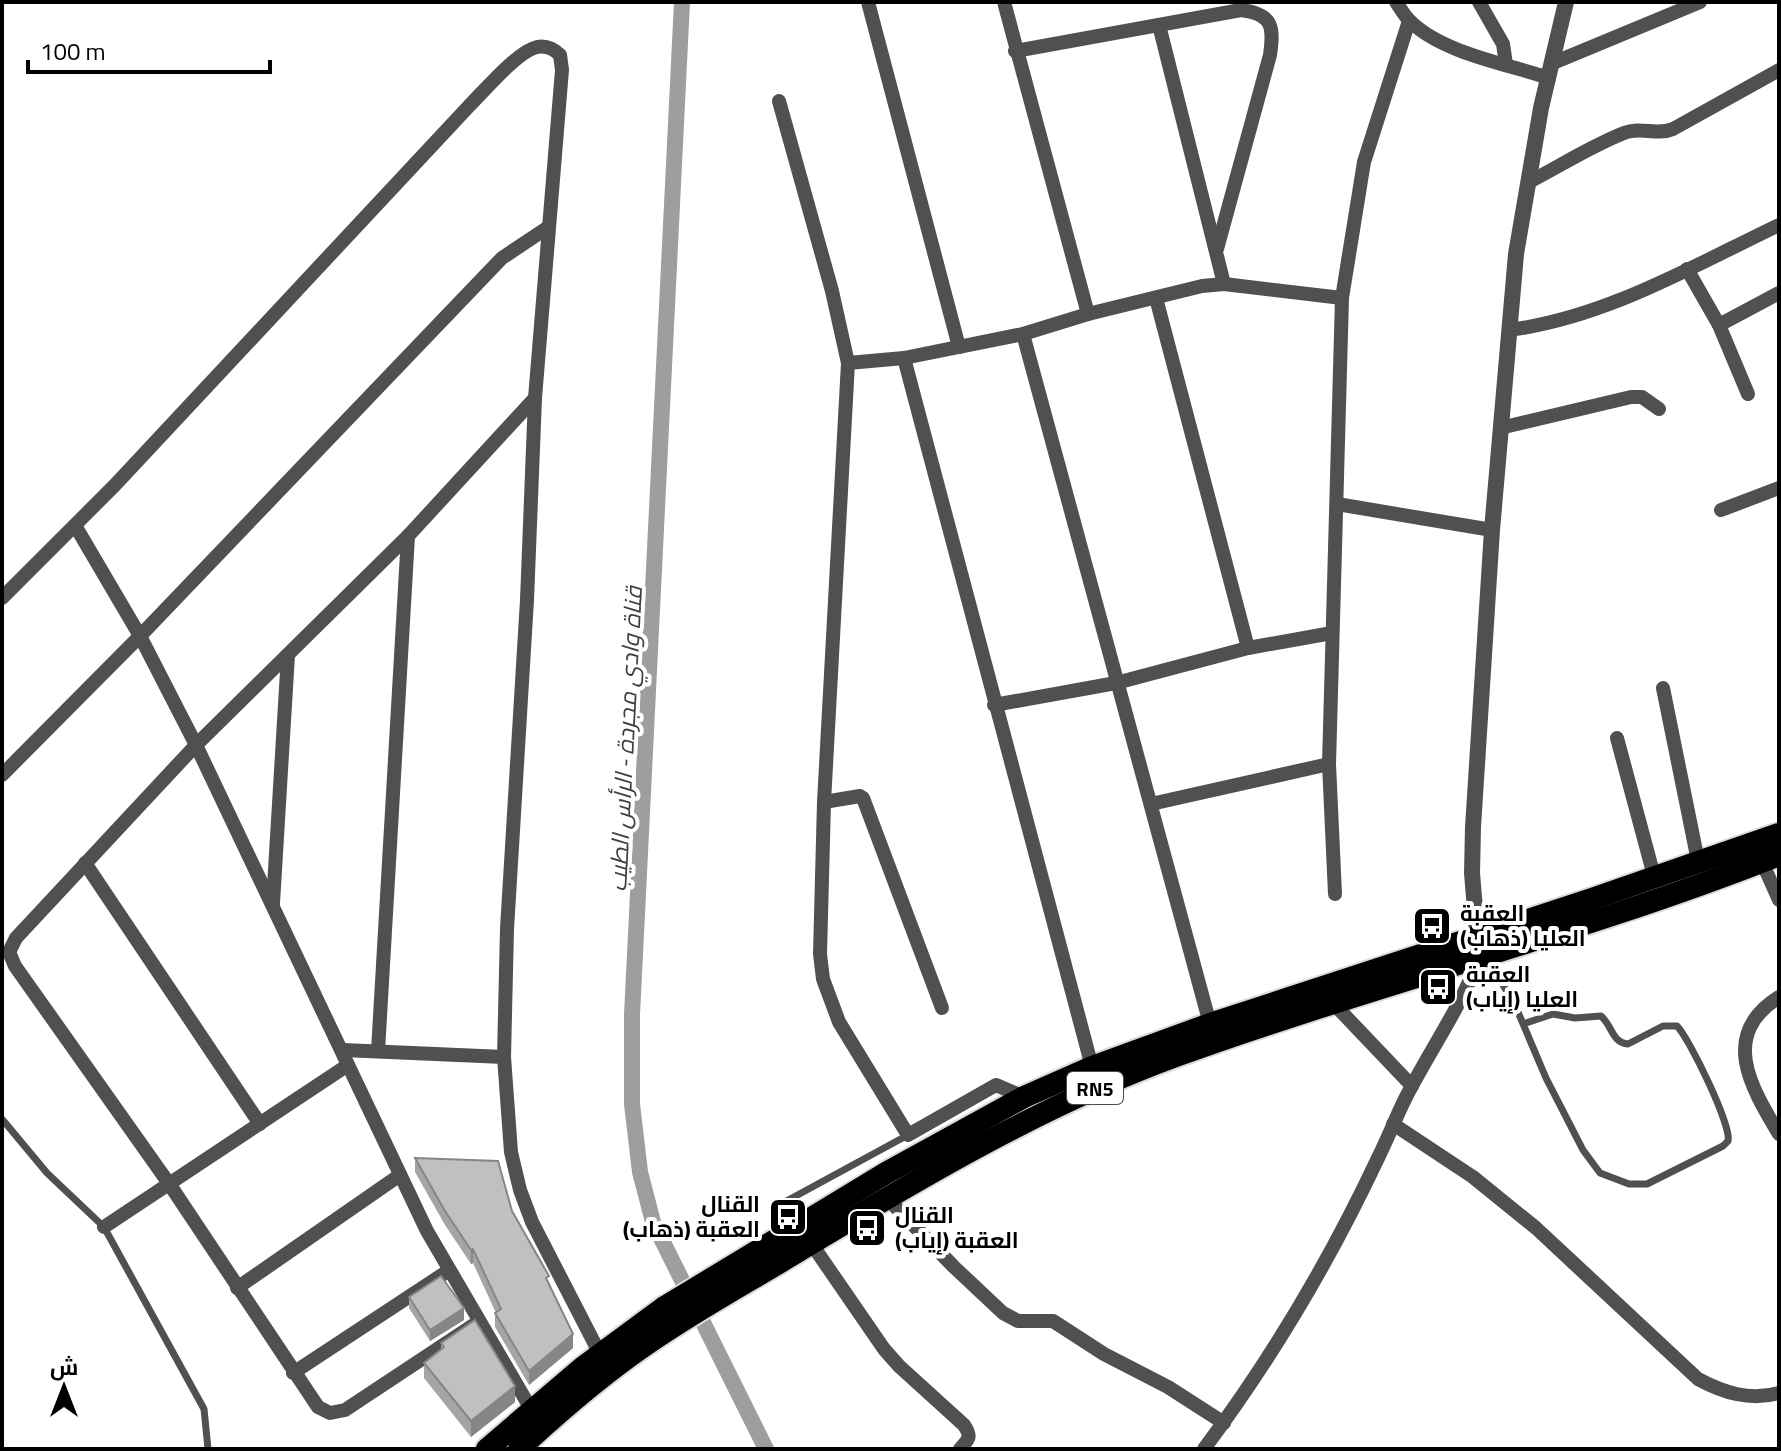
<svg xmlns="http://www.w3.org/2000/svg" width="1781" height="1451" viewBox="0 0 1781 1451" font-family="'Titillium Web',Cairo,sans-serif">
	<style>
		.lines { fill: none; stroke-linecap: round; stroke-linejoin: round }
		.canal { stroke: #9e9e9e; stroke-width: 16 }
		.trunk-casing { stroke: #dbdbdb; stroke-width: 26 }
		.service { stroke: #505050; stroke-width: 7 }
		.minor { stroke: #505050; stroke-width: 14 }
		.tertiary { stroke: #505050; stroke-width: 16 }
		.trunk { stroke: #000; stroke-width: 22 }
		.wall { fill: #a5a5a5 }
		.shaded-wall { fill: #868686 }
		.building { fill: #c0c0c0; stroke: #868686; stroke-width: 2 }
		.labels { text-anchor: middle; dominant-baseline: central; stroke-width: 8; stroke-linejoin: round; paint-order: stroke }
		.shield { fill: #fff; stroke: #4c4c4c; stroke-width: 2 }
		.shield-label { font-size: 20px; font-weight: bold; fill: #000 }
		.poi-label { font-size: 22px; font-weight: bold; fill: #000; stroke: #fff; text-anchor: start }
		.water-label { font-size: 24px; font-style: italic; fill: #3f3f3f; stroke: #fff }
	</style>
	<rect width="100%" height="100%" fill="#fff"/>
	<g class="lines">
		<polyline class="canal" points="682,2 632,1015 632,1104 640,1172 653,1222 766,1449"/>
		<defs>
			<g id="trunk">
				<polyline points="487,1449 583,1367 663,1308 886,1173 1024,1097 1092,1067 1210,1024 1592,899 1779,834"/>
				<path d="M519 1449C560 1411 604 1373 650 1342 701 1307 755 1278 807 1246 926 1174 1045 1104 1176 1056 1375 984 1582 933 1779 855"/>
			</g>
		</defs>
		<use href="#trunk" class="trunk-casing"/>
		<g class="service">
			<path d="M1484 962 1500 980 1515 1005 1546 1078 1583 1150 1600 1173 1629 1184H1647L1723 1146 1728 1141C1732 1126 1689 1038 1677 1026H1663L1628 1044C1612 1043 1612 1025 1601 1016L1575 1018 1553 1014 1523 1024"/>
			<polyline points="2,1119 47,1173 104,1227 204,1409 208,1449"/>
			<polyline points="781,1204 908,1135"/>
		</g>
		<g class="minor">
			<polyline points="868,2 959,347"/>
			<polyline points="1004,2 1088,314"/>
			<path d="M1396 2C1401 9 1405 17 1411 22 1443 53 1507 64 1549 78"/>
			<polyline points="1479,2 1503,44 1506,64"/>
			<polyline points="1159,25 1224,284"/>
			<path d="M1015 51 1241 10C1273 14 1274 27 1270 55L1217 249"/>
			<polyline points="1553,63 1700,2"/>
			<polyline points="779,101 832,291 848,363 824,802 820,954 823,979 839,1022 908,1135 996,1085 1024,1097"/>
			<path d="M1529 182C1560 166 1591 146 1624 133 1641 126 1656 136 1673 129L1779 70"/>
			<polyline points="1687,269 1719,325 1748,394"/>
			<polyline points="1156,298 1248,648"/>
			<polyline points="1719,325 1779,293"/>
			<path d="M1509 330C1605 318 1693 266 1779 225"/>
			<polyline points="1023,334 1210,1024"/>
			<polyline points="904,358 1092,1067"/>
			<polyline points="848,363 904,358 1023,334 1088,314 1202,286 1224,284 1342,298"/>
			<polyline points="1500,428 1631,397 1642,397 1659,409"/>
			<polyline points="1337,504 1492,530"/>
			<polyline points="1721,510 1779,488"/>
			<polyline points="76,527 140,636 196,745 427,1231 531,1409"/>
			<path d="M2 598 115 485 469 106C484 91 518 51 537 47 547 45 554 49 560 55L562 70 535 398 527 600 507 929 504 1057 511 1152 520 1190 532 1222 600 1354"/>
			<polyline points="1663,688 1698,861"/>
			<polyline points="994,705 1116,683 1248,648 1332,633"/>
			<polyline points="1617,738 1654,876"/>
			<polyline points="2,775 140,636 502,258 547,228"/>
			<polyline points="824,802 860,796 863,798 942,1008"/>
			<polyline points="1151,804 1329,764"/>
			<polyline points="1762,862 1779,900"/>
			<polyline points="85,863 260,1124"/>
			<polyline points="1335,894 1329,764 1342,298 1364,162 1409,21"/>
			<polyline points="273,903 288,655"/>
			<path d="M1779 997C1719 1035 1751 1087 1779 1134"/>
			<polyline points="1333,1003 1412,1086"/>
			<polyline points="343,1050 504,1057"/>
			<polyline points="378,1051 408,536"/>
			<path d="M1393 1124 1473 1177 1536 1228 1698 1379C1724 1393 1750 1401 1779 1393"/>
			<polyline points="886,1197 954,1267 1003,1313 1018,1321 1053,1321 1104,1354 1168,1387 1224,1423"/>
			<polyline points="104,1227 348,1065"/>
			<path d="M811 1243 884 1349 899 1366 964 1425C972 1437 969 1439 960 1449"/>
			<polyline points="237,1288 400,1175"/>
			<polyline points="478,1322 345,1410 330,1413 318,1407 170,1185 15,966 9,952 16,938 196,745 408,536 535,398"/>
			<polyline points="293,1373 448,1271"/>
			<path d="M1204 1449C1272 1358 1330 1260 1378 1158 1388 1138 1396 1117 1406 1097 1430 1050 1461 1007 1479 958"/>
		</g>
		<polyline class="tertiary" points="1478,945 1472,873 1473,827 1492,530 1516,254 1541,108 1566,2"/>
		<use href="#trunk" class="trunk"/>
	</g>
	<g class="wall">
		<polygon points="415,1158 512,1211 549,1284 573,1348 529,1385 495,1327 495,1313 496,1313 473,1263 471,1264 445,1225 415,1172"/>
		<polygon points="409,1297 464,1320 430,1341 409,1308"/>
		<polygon points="441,1343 515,1402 471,1437 424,1378 424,1363 441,1349"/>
	</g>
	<g class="shaded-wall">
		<polygon points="473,1249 473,1263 471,1264 471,1250"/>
		<polygon points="464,1308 464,1320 430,1341 430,1330"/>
		<polygon points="573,1334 573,1348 529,1385 529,1371"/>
		<polygon points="515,1386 515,1402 471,1437 471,1421"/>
	</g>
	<g class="building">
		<polygon points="415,1158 498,1161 512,1211 549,1276 546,1278 573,1334 529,1371 495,1313 501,1309 473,1249 471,1250 445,1211"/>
		<polygon points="441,1276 464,1308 430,1330 409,1297"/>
		<polygon points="475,1320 515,1386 471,1421 424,1363 444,1347 441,1343"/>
	</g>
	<defs>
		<symbol id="bus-square" viewBox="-11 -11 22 22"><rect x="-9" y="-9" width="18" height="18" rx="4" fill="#000" stroke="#fff"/><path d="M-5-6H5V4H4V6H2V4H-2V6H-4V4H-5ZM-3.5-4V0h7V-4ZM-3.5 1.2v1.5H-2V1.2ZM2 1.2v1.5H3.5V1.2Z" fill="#fff"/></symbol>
	</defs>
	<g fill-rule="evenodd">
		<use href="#bus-square" x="1410" y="904" width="44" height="44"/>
		<use href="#bus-square" x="1416" y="965" width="44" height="44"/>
		<use href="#bus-square" x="766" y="1195" width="44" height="44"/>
		<use href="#bus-square" x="845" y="1206" width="44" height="44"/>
	</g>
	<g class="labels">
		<rect class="shield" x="1067" y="1072" width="56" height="32" rx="6"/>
		<g class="shield-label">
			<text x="1095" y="1088">RN5</text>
		</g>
		<g class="poi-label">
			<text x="1460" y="913">العقبة<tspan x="1460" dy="25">العليا (ذهاب)</tspan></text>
			<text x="1466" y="974">العقبة<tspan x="1466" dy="25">العليا (إياب)</tspan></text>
			<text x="760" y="1204" text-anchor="end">القنال<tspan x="760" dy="25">العقبة (ذهاب)</tspan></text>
			<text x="895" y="1215">القنال<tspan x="895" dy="25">العقبة (إياب)</tspan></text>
		</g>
		<g class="water-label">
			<text transform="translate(625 739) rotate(-87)">قناة وادي مجردة - الرأس الطيب</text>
		</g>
	</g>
	<rect width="1781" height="1451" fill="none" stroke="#000000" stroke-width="8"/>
	<g transform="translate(64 1387)" stroke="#ffffff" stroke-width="6" paint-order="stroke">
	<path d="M0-6L14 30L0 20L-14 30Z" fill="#000000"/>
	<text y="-12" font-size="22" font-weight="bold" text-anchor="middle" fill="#000000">ش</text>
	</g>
	<path d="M28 60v12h242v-12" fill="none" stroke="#000000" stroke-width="4"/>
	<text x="40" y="60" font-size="24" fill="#000000" stroke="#ffffff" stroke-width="6" paint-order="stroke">100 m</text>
</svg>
